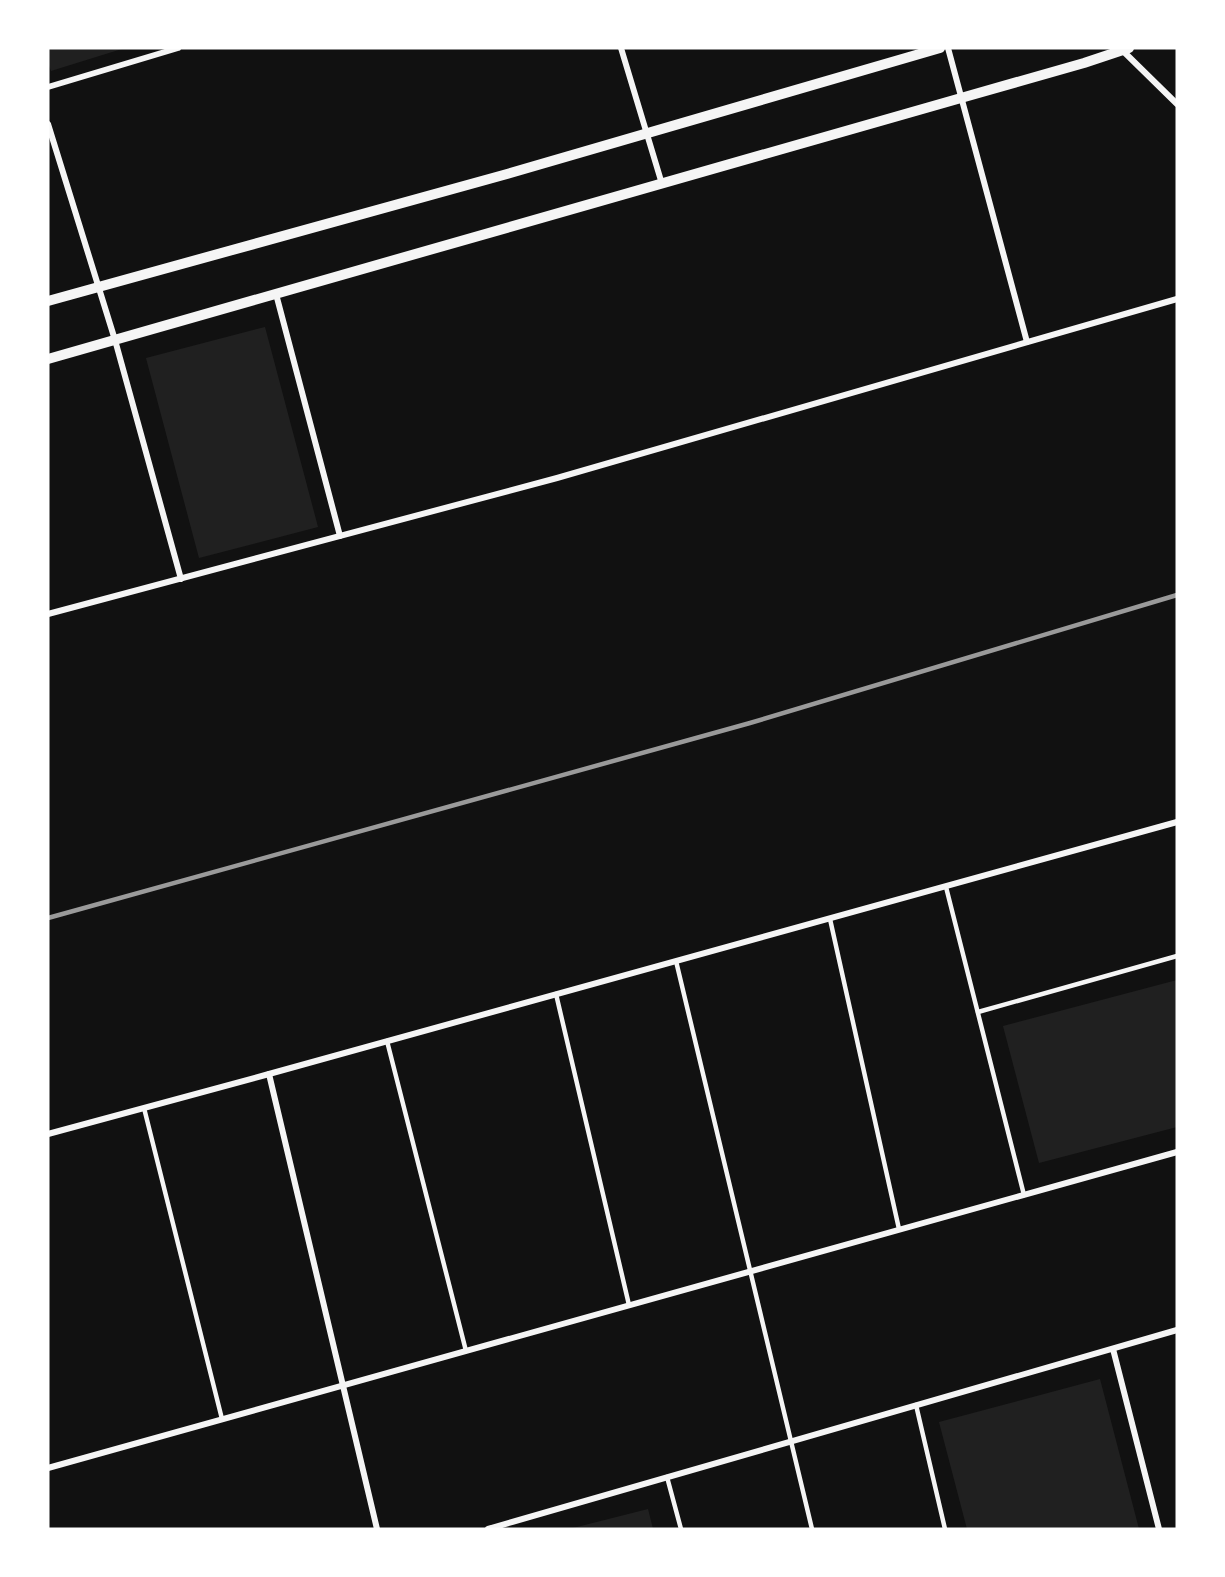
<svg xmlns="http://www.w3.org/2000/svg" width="1225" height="1577" viewBox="0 0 1225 1577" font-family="'Golos Text',sans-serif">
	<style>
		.green { fill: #202020 }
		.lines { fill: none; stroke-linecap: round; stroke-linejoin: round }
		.service { stroke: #f5f5f5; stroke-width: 4.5 }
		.minor { stroke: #f5f5f5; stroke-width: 6 }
		.tertiary { stroke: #f5f5f5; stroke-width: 10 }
		.rail { stroke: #9a9a9a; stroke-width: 4.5 }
	</style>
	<rect width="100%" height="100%" fill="#111"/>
	<g class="green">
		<polygon points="48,48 125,48 51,71 48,63"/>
		<polygon points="265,327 318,527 199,558 146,358"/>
		<polygon points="1177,980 1177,1127 1039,1163 1003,1026"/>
		<polygon points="1100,1379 1139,1529 967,1529 939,1422"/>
		<polygon points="648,1509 653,1529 569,1529"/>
	</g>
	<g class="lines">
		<g class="service">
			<polyline points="946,887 1024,1195"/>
			<polyline points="830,919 899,1229"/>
			<polyline points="676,961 812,1529"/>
			<polyline points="556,994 629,1305"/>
			<polyline points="978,1012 1177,956"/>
			<polyline points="387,1041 466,1351"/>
			<polyline points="144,1108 222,1419"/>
			<polyline points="916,1405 945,1529"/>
			<polyline points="667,1477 681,1529"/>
		</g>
		<g class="minor">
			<polyline points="621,48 662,184"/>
			<polyline points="948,48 1027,342"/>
			<polyline points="1122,50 1177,104"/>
			<polyline points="48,87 178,48"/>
			<polyline points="48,124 115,340 181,579"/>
			<polyline points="276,294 340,536"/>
			<polyline points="48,614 557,478 1177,299"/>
			<polyline points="269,1074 377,1529"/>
			<polyline points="48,1134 269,1074 1177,822"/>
			<polyline points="1113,1349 1159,1529"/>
			<polyline points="48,1468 1177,1152"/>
			<polyline points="488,1529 1177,1330"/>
		</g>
		<g class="tertiary">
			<polyline points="48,301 507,174 940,48"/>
			<polyline points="48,359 961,98 1084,63 1129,48"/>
		</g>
		<polyline class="rail" points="48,918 750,723 1177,595"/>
	</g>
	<rect width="1225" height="1577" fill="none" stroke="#ffffff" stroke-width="99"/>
</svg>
